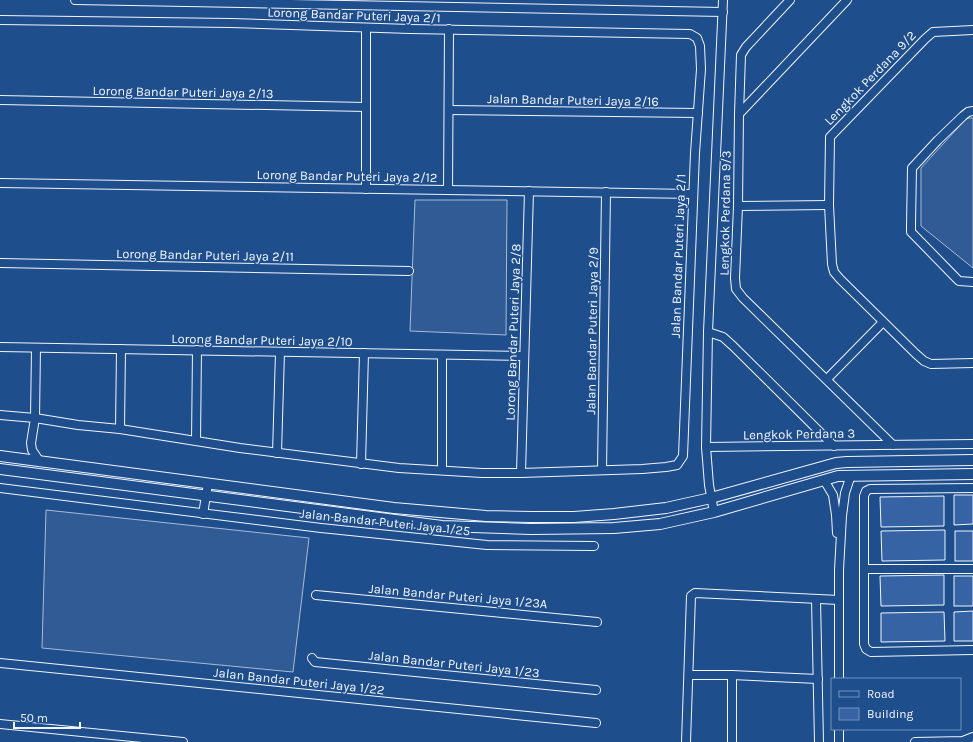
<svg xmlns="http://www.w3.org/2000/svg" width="973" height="742" viewBox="0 0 973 742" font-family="Karla,sans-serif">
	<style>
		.built { fill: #305b95; stroke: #a8bbd7 }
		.building { fill: #3563a3; stroke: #f2f6ff }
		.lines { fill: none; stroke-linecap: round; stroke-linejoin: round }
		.minor-casing { stroke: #f2f6ff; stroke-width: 10 }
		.tertiary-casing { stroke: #f2f6ff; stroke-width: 12 }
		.minor { stroke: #1f4e8c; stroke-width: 8 }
		.tertiary { stroke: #1f4e8c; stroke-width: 10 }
		.labels { text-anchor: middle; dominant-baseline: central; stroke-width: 3; stroke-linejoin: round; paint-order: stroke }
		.street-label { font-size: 13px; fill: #f2f6ff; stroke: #1f4e8c }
	</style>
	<rect width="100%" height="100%" fill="#1f4e8c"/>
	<g class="built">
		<polygon points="967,118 973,118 973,268 921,226 921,168"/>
		<polygon points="415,200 507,200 506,335 410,331"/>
		<polygon points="46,510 309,538 293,672 42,648"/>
	</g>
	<g class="building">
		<polygon points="954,495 973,495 973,524 954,525"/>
		<polygon points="944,496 944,526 881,527 880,497"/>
		<polygon points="945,530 945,560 882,561 881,531"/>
		<rect x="955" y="531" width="18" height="30"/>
		<polygon points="944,575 944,605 881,606 880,576"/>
		<rect x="954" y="576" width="19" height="30"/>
		<polygon points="973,611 973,641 954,641 954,612"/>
		<polygon points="944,612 945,641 881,642 881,613"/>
	</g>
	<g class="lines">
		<defs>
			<g id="minor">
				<polyline points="75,0 723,12"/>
				<polyline points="847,0 739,114 738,206 735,278 736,289 743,298 893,445"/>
				<polyline points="0,20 231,23 410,29 690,34 697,38 700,46 701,69 695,153 683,456 677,465 666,467 642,469 521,473 482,473 399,468 240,448 120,429 78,425 35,418 0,415"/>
				<polyline points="366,28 366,189"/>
				<polyline points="973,30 933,32 925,39 830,137 829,205 832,264 834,272 840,279 916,354 924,361 931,364 973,363"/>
				<polyline points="0,100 366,107"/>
				<polyline points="449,110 698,113"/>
				<polyline points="973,111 968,112 963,116 938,140 912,168 911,226 911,232 915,236 956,278 959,281 973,282"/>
				<polyline points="739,114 741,55 746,47 790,0"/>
				<polyline points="0,183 693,194"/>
				<polyline points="448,190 449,29"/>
				<polyline points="738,206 829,205"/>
				<polyline points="0,263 409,271"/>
				<polyline points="708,332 723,337 733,346 834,446"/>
				<polyline points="0,347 524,356"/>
				<polyline points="36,348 35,418 31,443 32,450 40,462"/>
				<polyline points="827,379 883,322"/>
				<polyline points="120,429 121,349"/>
				<polyline points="196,441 197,350"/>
				<polyline points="706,447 973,444"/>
				<polyline points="277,453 280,352"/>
				<polyline points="361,464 364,353"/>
				<polyline points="442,470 442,355"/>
				<polyline points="602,470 606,192"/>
				<polyline points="521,473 529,191"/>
				<polyline points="824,480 833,495 836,515 837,533"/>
				<polyline points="0,488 321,528 487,545 594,546"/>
				<polyline points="973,488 870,489 866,491 864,496 864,644 866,649 871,652 973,650"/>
				<polyline points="714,512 709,485 706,447 708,332 723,0"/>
				<polyline points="203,514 208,484"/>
				<polyline points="864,569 973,569"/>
				<polyline points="316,595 597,622"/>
				<polyline points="816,599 819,742"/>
				<polyline points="312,658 315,662 596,690"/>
				<polyline points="0,663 596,723"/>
				<polyline points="689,675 732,675 818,679"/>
				<polyline points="732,675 732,742"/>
				<polyline points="839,679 839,570 842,516 845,493 851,475"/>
				<polyline points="0,724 183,742"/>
				<polyline points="686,742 691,596 695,593 839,600"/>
				<polyline points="839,742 839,729"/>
				<polyline points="915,742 963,741 973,737"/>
			</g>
			<g id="tertiary">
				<polyline points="0,456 394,508 486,516 531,517 574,517 614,514 666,508 711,498 836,463 847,462 973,460"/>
				<polyline points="0,469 442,526 531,529 614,528 660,524 714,512 838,476 973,474"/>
			</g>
		</defs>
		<use href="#minor" class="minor-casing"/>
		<use href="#tertiary" class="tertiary-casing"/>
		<use href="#minor" class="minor"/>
		<use href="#tertiary" class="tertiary"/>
	</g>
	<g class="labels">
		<g class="street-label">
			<text transform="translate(354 15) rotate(2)">Lorong Bandar Puteri Jaya 2/1</text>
			<text transform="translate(870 78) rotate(-46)">Lengkok Perdana 9/2</text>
			<text transform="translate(183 92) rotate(1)">Lorong Bandar Puteri Jaya 2/13</text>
			<text transform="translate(573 100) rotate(1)">Jalan Bandar Puteri Jaya 2/16</text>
			<text transform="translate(347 176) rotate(1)">Lorong Bandar Puteri Jaya 2/12</text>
			<text transform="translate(725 213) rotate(-89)">Lengkok Perdana 9/3</text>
			<text transform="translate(205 255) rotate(1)">Lorong Bandar Puteri Jaya 2/11</text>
			<text transform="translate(678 256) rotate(-88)">Jalan Bandar Puteri Jaya 2/1</text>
			<text transform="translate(592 331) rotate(-89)">Jalan Bandar Puteri Jaya 2/9</text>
			<text transform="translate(513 332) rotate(-88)">Lorong Bandar Puteri Jaya 2/8</text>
			<text transform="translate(262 340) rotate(1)">Lorong Bandar Puteri Jaya 2/10</text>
			<text transform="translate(799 434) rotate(-1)">Lengkok Perdana 3</text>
			<text transform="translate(385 522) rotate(6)">Jalan Bandar Puteri Jaya 1/25</text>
			<text transform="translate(458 596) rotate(5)">Jalan Bandar Puteri Jaya 1/23A</text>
			<text transform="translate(454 664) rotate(6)">Jalan Bandar Puteri Jaya 1/23</text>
			<text transform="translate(299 681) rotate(6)">Jalan Bandar Puteri Jaya 1/22</text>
		</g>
	</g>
	<rect x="831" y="678" width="130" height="52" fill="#1f4e8c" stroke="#7391ba"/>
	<rect x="839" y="691" width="20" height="6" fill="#1f4e8c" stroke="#7391ba"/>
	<text x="867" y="698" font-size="12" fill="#f2f6ff">Road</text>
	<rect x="839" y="708" width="20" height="12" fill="#3563a3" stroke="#7391ba"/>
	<text x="867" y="718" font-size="12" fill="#f2f6ff">Building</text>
	<path d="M14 722v6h66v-6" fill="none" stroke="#f2f6ff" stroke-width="2"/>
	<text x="20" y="722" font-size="12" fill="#f2f6ff" stroke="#1f4e8c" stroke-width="3" paint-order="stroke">50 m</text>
</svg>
